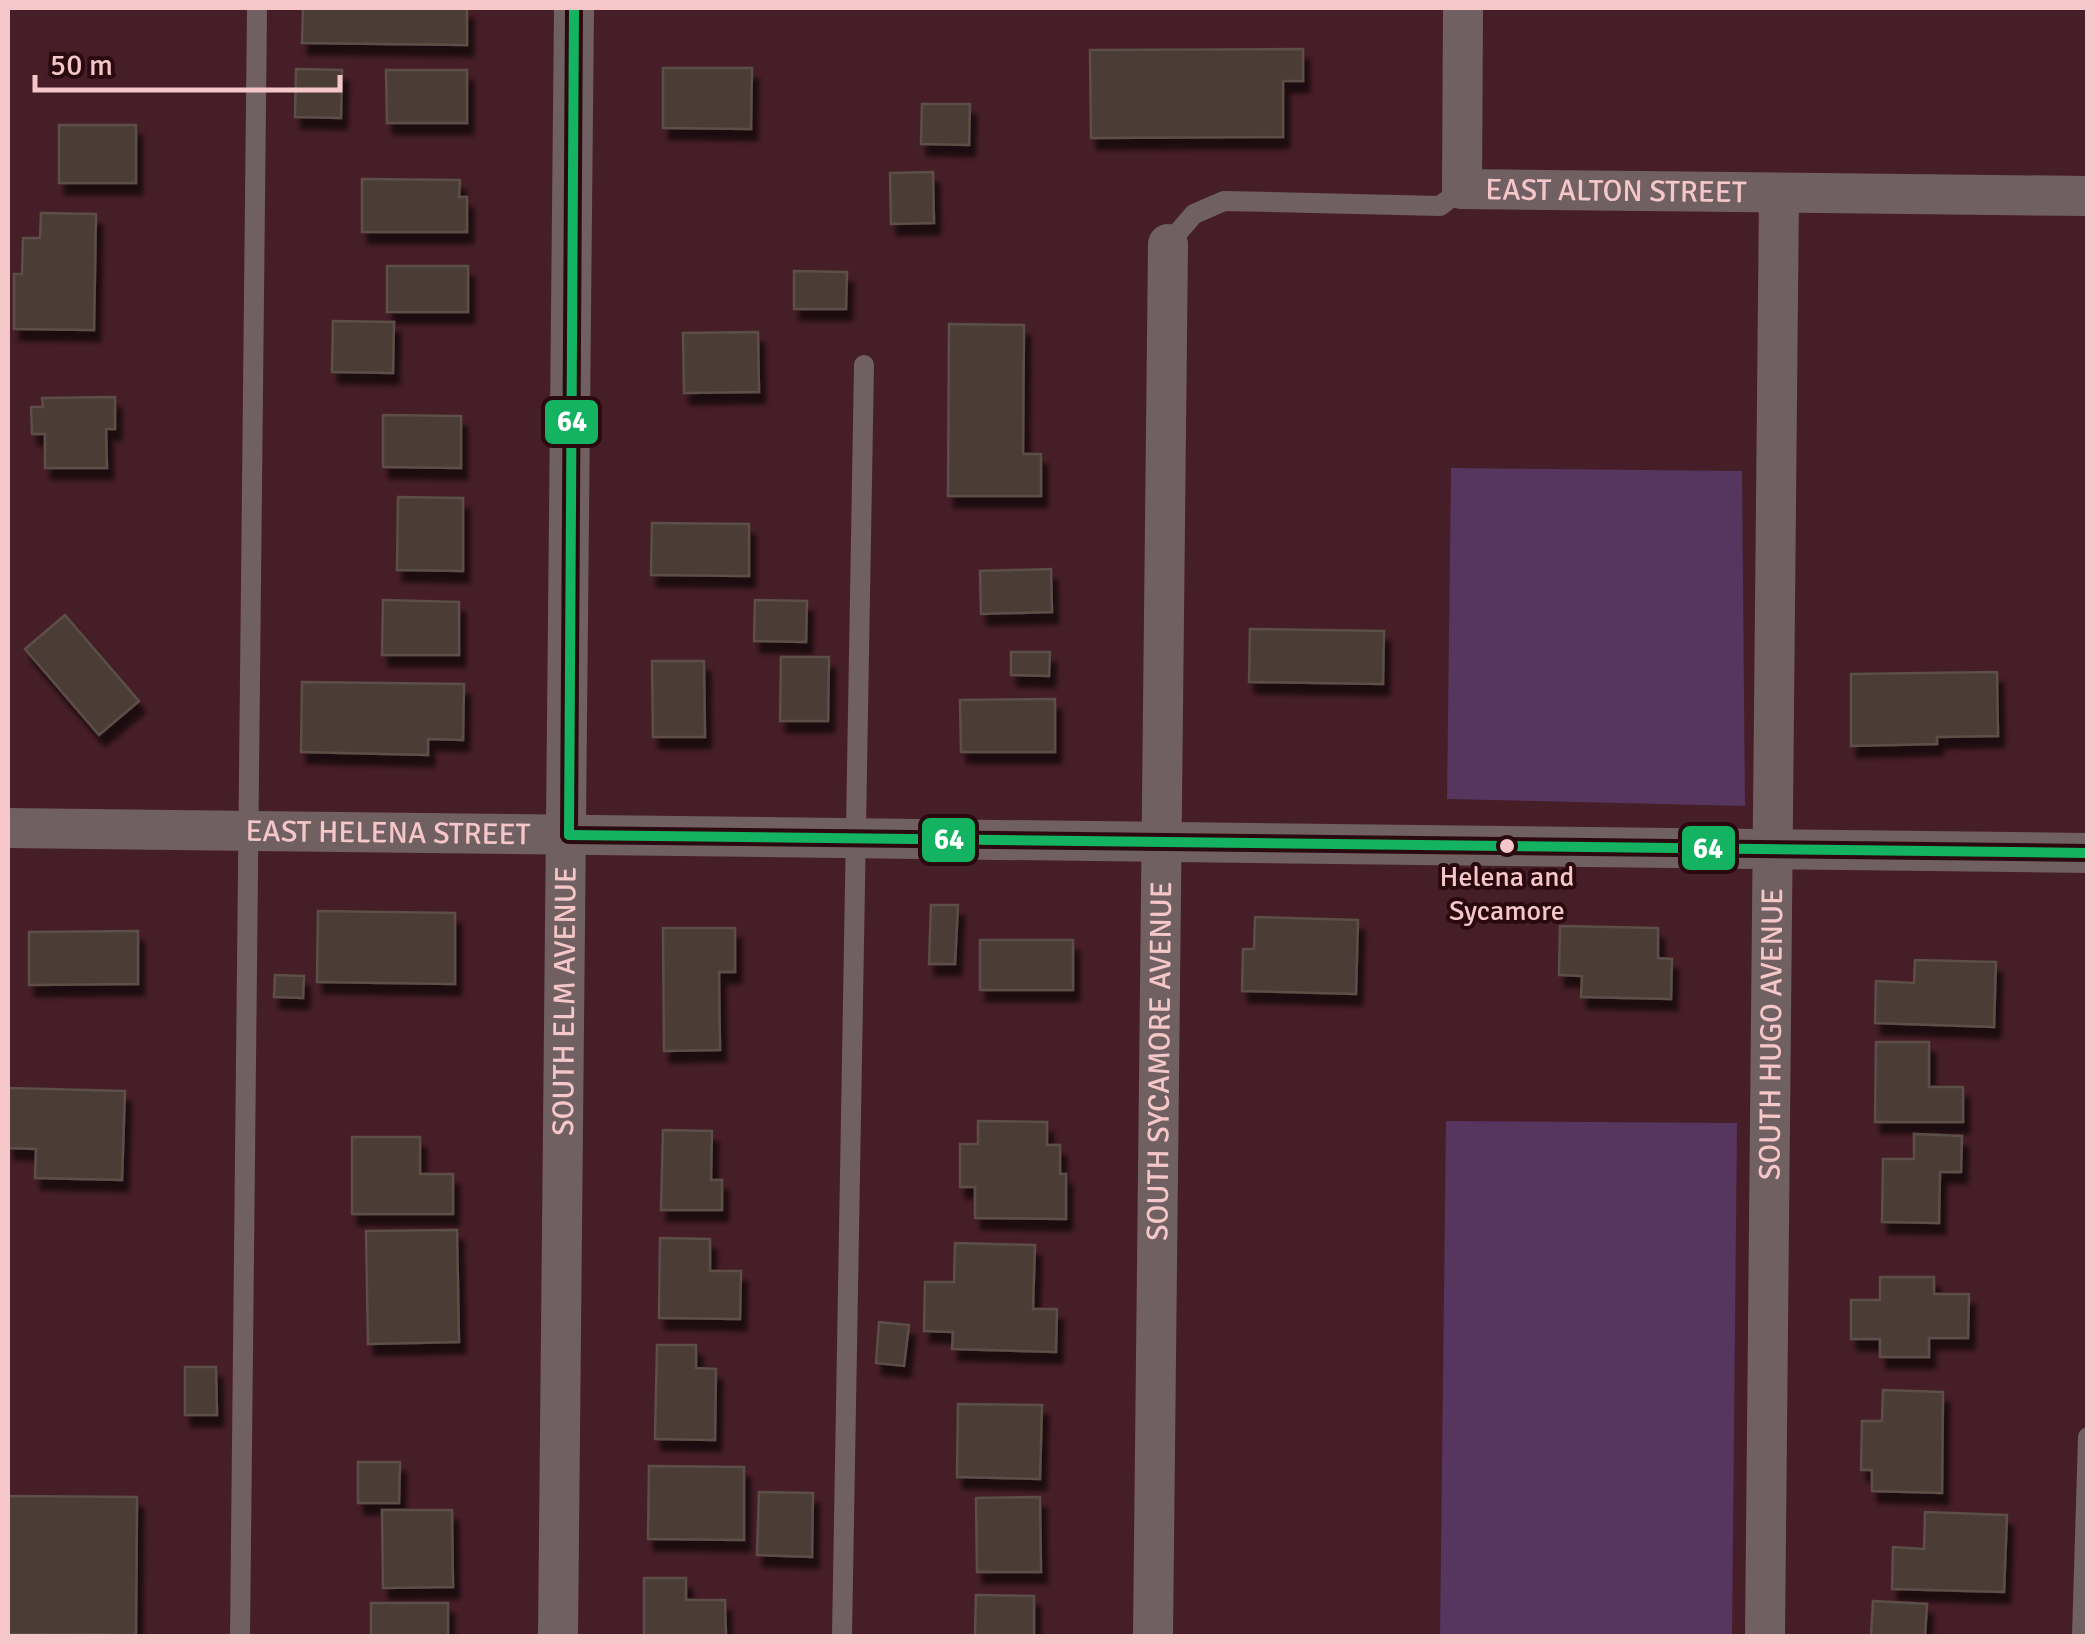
<svg xmlns="http://www.w3.org/2000/svg" width="2095" height="1644" viewBox="0 0 2095 1644" font-family="Signika,sans-serif">
	<style>
		.grass { fill: #56355e }
		.building { fill: #4b3c36; stroke: #5b4f47; stroke-width: 2.5; filter: url(#shadow) }
		.lines { fill: none; stroke-linecap: round; stroke-linejoin: round }
		.lane { stroke: #706062; stroke-width: 20 }
		.street { stroke: #706062; stroke-width: 40 }
		.bus-1-casing { stroke: #2a0a0f; stroke-width: 18 }
		.bus-1 { stroke: #13b361; stroke-width: 10 }
		.bus-dot { fill: #f5c7c9; stroke: #2a0a0f; stroke-width: 4 }
		.labels { text-anchor: middle; dominant-baseline: central; stroke-width: 8; stroke-linejoin: round; paint-order: stroke }
		.bus-label { font-size: 28px; fill: #f5c7c9; stroke: #2a0a0f }
		.street-label { font-size: 30px; fill: #f5c7c9; stroke: #2a0a0f }
		.line-badge { stroke: #2a0a0f; stroke-width: 4 }
		.badge-label { font-size: 28px; text-anchor: middle; font-weight: bold; fill: #fff }
	</style>
	<defs>
		<filter id="shadow"><feDropShadow dx="6" dy="11" stdDeviation="2.5" flood-color="#0009"/></filter>
	</defs>
	<rect width="100%" height="100%" fill="#461e27"/>
	<g class="grass">
		<polygon points="1451,468 1742,471 1745,806 1447,799"/>
		<polygon points="1446,1121 1737,1123 1732,1636 1440,1636"/>
	</g>
	<g class="building">
		<polygon points="303,8 467,8 467,45 302,43"/>
		<polygon points="1303,49 1303,81 1283,81 1283,137 1091,138 1090,50"/>
		<polygon points="663,68 752,68 751,129 663,128"/>
		<polygon points="296,69 342,70 341,118 295,117"/>
		<polygon points="386,70 467,70 467,123 387,123"/>
		<polygon points="922,104 970,104 969,145 921,144"/>
		<rect x="59" y="125" width="77" height="58"/>
		<polygon points="933,172 934,223 891,224 890,173"/>
		<polygon points="362,179 460,180 459,197 467,197 467,232 362,232"/>
		<polygon points="41,213 96,214 94,330 14,329 14,274 22,274 23,238 40,238"/>
		<rect x="387" y="266" width="81" height="46"/>
		<polygon points="794,271 847,272 846,309 794,309"/>
		<polygon points="333,321 394,322 393,373 332,372"/>
		<polygon points="949,324 1024,325 1023,454 1041,454 1041,496 948,496"/>
		<polygon points="758,332 759,392 684,393 683,333"/>
		<polygon points="115,397 115,429 106,429 107,468 45,468 45,434 32,434 31,407 43,407 42,398"/>
		<polygon points="383,415 461,416 461,468 383,467"/>
		<polygon points="398,497 463,498 463,571 397,570"/>
		<polygon points="652,523 749,524 749,576 651,575"/>
		<polygon points="1051,569 1052,612 981,614 980,571"/>
		<polygon points="383,600 459,602 459,655 382,655"/>
		<polygon points="755,600 807,601 806,642 754,641"/>
		<polygon points="65,615 139,701 99,735 25,649"/>
		<polygon points="1250,629 1384,631 1383,684 1249,682"/>
		<polygon points="1011,652 1050,652 1049,676 1011,675"/>
		<polygon points="781,657 829,657 828,721 780,721"/>
		<polygon points="652,661 704,661 705,737 653,737"/>
		<polygon points="1997,672 1998,736 1937,737 1937,744 1851,746 1851,674"/>
		<polygon points="302,682 464,684 463,740 428,739 428,755 301,752"/>
		<polygon points="1055,699 1055,752 961,752 960,700"/>
		<polygon points="931,905 958,905 955,964 929,964"/>
		<polygon points="318,911 455,913 455,984 317,982"/>
		<polygon points="1255,917 1358,920 1356,994 1242,991 1243,949 1254,949"/>
		<polygon points="1560,926 1658,928 1658,958 1672,959 1671,999 1581,997 1582,976 1559,975"/>
		<polygon points="663,928 735,928 735,972 719,972 720,1050 664,1051"/>
		<polygon points="138,931 138,984 29,985 29,932"/>
		<rect x="980" y="940" width="93" height="50"/>
		<polygon points="1915,960 1996,962 1994,1027 1875,1023 1876,981 1914,983"/>
		<polygon points="275,975 304,976 303,998 274,997"/>
		<polygon points="1876,1042 1929,1042 1929,1087 1963,1087 1963,1122 1875,1122"/>
		<polygon points="8,1088 125,1091 122,1180 35,1178 36,1149 8,1148"/>
		<polygon points="978,1121 1047,1122 1047,1145 1060,1145 1060,1174 1066,1174 1066,1219 975,1218 975,1187 960,1187 960,1144 978,1144"/>
		<polygon points="663,1130 712,1131 711,1180 722,1180 722,1210 661,1210"/>
		<polygon points="1914,1134 1962,1136 1961,1172 1940,1172 1939,1223 1882,1222 1883,1159 1914,1159"/>
		<polygon points="352,1137 420,1137 420,1174 453,1174 453,1214 352,1214"/>
		<polygon points="457,1230 459,1342 368,1344 366,1231"/>
		<polygon points="660,1238 710,1239 710,1271 741,1271 740,1319 659,1318"/>
		<polygon points="955,1243 1035,1245 1033,1309 1057,1309 1056,1352 952,1349 953,1332 924,1331 925,1282 954,1282"/>
		<polygon points="1880,1277 1934,1277 1934,1294 1969,1294 1968,1338 1929,1338 1929,1357 1880,1357 1880,1339 1851,1339 1851,1300 1880,1300"/>
		<polygon points="879,1322 909,1325 904,1366 876,1363"/>
		<polygon points="657,1345 696,1345 696,1368 716,1369 715,1440 655,1439"/>
		<polygon points="185,1367 216,1367 217,1415 185,1415"/>
		<polygon points="1883,1390 1943,1392 1942,1493 1872,1491 1872,1470 1861,1470 1862,1421 1882,1421"/>
		<polygon points="958,1404 1042,1405 1040,1479 957,1477"/>
		<polygon points="358,1462 400,1462 399,1503 358,1503"/>
		<polygon points="649,1466 744,1467 744,1540 648,1539"/>
		<polygon points="759,1492 813,1493 812,1557 757,1555"/>
		<polygon points="8,1496 137,1497 136,1635 8,1634"/>
		<polygon points="1040,1497 1041,1572 977,1572 976,1498"/>
		<polygon points="382,1510 452,1510 453,1587 383,1588"/>
		<polygon points="1925,1512 2007,1515 2004,1592 1892,1589 1893,1547 1924,1549"/>
		<polygon points="644,1578 686,1578 686,1600 725,1600 726,1636 644,1636"/>
		<polygon points="976,1595 1034,1596 1034,1636 953,1636 975,1635"/>
		<polygon points="1873,1601 1927,1604 1925,1636 1871,1636"/>
		<rect x="371" y="1603" width="77" height="33"/>
	</g>
	<g class="lines">
		<g class="lane">
			<polyline points="1168,244 1194,214 1224,201 1440,206 1462,189"/>
			<polyline points="240,1636 257,8"/>
			<polyline points="842,1636 864,365"/>
			<polyline points="2082,1636 2088,1437"/>
		</g>
		<g class="street">
			<path id="s1" d="M1463 8 1462 189 2088 196"/>
			<path id="s2" d="M8 828 2088 853"/>
			<path id="s3" d="M558 1636 574 8"/>
			<path id="s4" d="M1153 1636 1168 244"/>
			<path id="s5" d="M1765 1636 1779 193"/>
		</g>
		<defs>
			<g id="bus-1">
				<polyline points="569,835 2088,853"/>
				<polyline points="569,835 574,8"/>
			</g>
		</defs>
		<use href="#bus-1" class="bus-1-casing"/>
		<use href="#bus-1" class="bus-1"/>
	</g>
	<circle class="bus-dot" cx="1507" cy="846" r="9"/>
	<g class="labels">
		<g class="bus-label">
			<text x="1507" y="877">Helena and<tspan x="1507" dy="34">Sycamore</tspan></text>
		</g>
		<g class="street-label">
			<text stroke="none"><textPath href="#s1" startOffset="335">EAST ALTON STREET</textPath></text>
			<text stroke="none"><textPath href="#s2" startOffset="380">EAST HELENA STREET</textPath></text>
			<text stroke="none"><textPath href="#s3" startOffset="635">SOUTH ELM AVENUE</textPath></text>
			<text stroke="none"><textPath href="#s5" startOffset="602">SOUTH HUGO AVENUE</textPath></text>
			<text stroke="none"><textPath href="#s4" startOffset="575">SOUTH SYCAMORE AVENUE</textPath></text>
		</g>
	</g>
	<g class="line-badge">
		<rect x="543" y="398" width="57" height="48" rx="10" fill="#13b361"/>
		<rect x="920" y="816" width="57" height="48" rx="10" fill="#13b361"/>
		<rect x="1680" y="824" width="57" height="48" rx="10" fill="#13b361"/>
	</g>
	<g class="badge-label">
		<text x="572" y="431">64</text>
		<text x="949" y="849">64</text>
		<text x="1708" y="858">64</text>
	</g>
	<rect width="2095" height="1644" fill="none" stroke="#f5c7c9" stroke-width="20"/>
	<path d="M35 75v15h305v-15" fill="none" stroke="#f5c7c9" stroke-width="5"/>
	<text x="50" y="75" font-size="30" fill="#f5c7c9" stroke="#2a0a0f" stroke-width="8" paint-order="stroke">50 m</text>
</svg>
